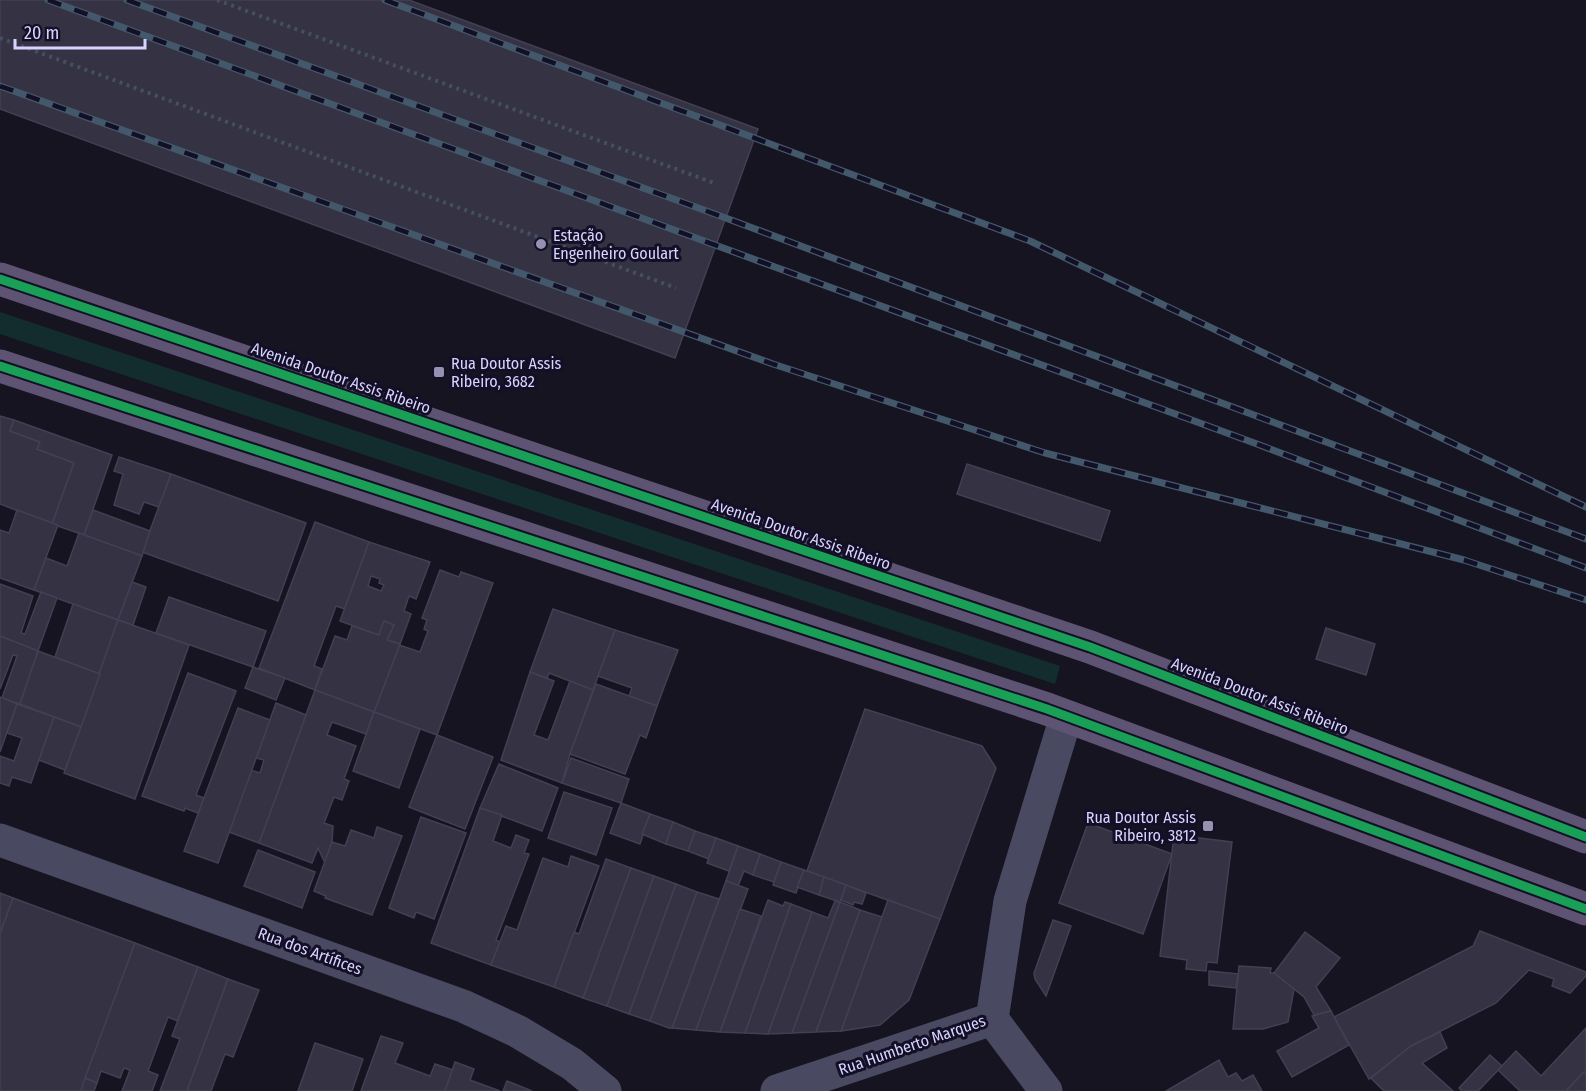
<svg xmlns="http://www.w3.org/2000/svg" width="1586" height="1091" viewBox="0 0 1586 1091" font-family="'Fira Sans Condensed',sans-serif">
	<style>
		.green { fill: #132c2d }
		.building { fill: #343243; stroke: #433f54; stroke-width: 1.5; fill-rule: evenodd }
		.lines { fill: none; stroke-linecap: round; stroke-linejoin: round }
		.path { stroke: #44505f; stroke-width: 4; stroke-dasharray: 3 4.5; stroke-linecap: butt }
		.minor { stroke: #4a4962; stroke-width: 33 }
		.major { stroke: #5e5373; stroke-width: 33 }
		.rail-casing { stroke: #43596b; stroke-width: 7 }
		.rail { stroke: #130f26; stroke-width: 4.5; stroke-dasharray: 14; stroke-linecap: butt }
		.cycleway-casing { stroke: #130f26; stroke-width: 13 }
		.cycleway { stroke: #1a9f57; stroke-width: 9 }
		.poi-dot { fill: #9591b1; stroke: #130f26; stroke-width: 2 }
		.labels { text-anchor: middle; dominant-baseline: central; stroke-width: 6; stroke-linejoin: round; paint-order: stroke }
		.poi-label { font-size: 16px; fill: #d9d4ff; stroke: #130f26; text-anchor: start }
		.street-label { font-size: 16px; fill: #d9d4ff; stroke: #130f26 }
	</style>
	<rect width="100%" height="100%" fill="#161421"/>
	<polygon class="green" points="0,312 1060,666 1055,684 0,334"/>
	<g class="building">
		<polygon points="0,0 409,0 758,129 675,358 0,109"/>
		<polygon points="0,416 14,420 10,431 40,442 37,449 74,463 52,524 0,504"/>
		<polygon points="14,420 112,455 84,535 52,524 74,463 37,449 40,442 10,431"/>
		<polygon points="119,457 171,474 159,507 144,502 139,514 114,505 123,474 114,471"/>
		<polygon points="967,464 1110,511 1100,541 957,494"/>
		<polygon points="171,474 306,523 278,601 142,552"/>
		<polygon points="17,510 58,525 34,590 0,578 0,530 9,533"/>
		<polygon points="93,510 150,531 142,556 84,535"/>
		<polygon points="315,522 369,542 345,609 336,606 314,666 322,669 315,690 259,668"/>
		<polygon points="79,533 142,556 118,620 34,590 46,558 67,566"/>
		<path d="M369 542 430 562 416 599 409 596 404 611 411 614 400 644 387 640 394 625 384 621 379 635 340 621ZM371 576 380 579 379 583 384 585 381 591 368 586Z"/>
		<polygon points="440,570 459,577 461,572 493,583 437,735 374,712 399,645 420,652 428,631 424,629 427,620 422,618"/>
		<polygon points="132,582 146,587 133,625 118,620"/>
		<polygon points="0,584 33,596 21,633 25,634 41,592 57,598 38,651 0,636"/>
		<polygon points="169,597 266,631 253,667 156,633"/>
		<polygon points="73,604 118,620 100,674 55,657"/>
		<polygon points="553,609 615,630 593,690 549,673 547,678 530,672"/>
		<polygon points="118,620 189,645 135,799 64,773"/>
		<polygon points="384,621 394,625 387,640 400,644 374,712 315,690 335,636 347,640 352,626 379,635"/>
		<polygon points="1326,628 1375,644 1366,675 1316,659"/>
		<polygon points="615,630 678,650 657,706 629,696 632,688 598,676"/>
		<polygon points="0,636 38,651 20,704 2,698 17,656 13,655 0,689"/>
		<polygon points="38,651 100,674 81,727 20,704"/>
		<polygon points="253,667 285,678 276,700 245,688"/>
		<polygon points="530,672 554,681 534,735 548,740 570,681 593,690 570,754 562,783 501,760"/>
		<polygon points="188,673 236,691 196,795 204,798 198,813 185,808 184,811 142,796"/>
		<polygon points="596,684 657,706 646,738 640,735 625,774 570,754"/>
		<polygon points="315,690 374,712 366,734 332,722 327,735 356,746 344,779 349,781 342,800 334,797 324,823 333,826 332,842 325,863 318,848 312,863 259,843"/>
		<polygon points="0,697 17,704 0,752"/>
		<polygon points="276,703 306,715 259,843 229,832 251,770 260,773 264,760 256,758"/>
		<polygon points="17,704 54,717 31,783 12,777 9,786 0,783 0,756 14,761 22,738 7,733"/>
		<polygon points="238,708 270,720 218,863 184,851"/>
		<polygon points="865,709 982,746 996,768 940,919 807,871"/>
		<polygon points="374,712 420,729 399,788 353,771"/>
		<polygon points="54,717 81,727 65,770 39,760"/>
		<polygon points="437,735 493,757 465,829 409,807"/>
		<polygon points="571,758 629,779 621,803 562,783"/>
		<polygon points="499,764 558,788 542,831 480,808"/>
		<polygon points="564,792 612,808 596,855 548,838"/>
		<polygon points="621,803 650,814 640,844 610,833"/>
		<polygon points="480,808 502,815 493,841 511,848 516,835 529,840 524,853 529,854 496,940 500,942 491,965 431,943"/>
		<polygon points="650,814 673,822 666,844 642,834"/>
		<polygon points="421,817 466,833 434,919 416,912 414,918 389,908"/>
		<polygon points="673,822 695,831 688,851 666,844"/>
		<polygon points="1088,823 1172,854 1143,934 1059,903"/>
		<polygon points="377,827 402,836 372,915 325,898 326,896 314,891 332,842 345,846 351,830 374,838"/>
		<polygon points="695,831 716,838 709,859 688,851"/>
		<polygon points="1174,835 1232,842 1217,963 1207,962 1206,971 1186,969 1187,960 1160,956"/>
		<polygon points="716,838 738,846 729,871 707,863"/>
		<polygon points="738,846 760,854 753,875 744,871 738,886 726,881"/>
		<polygon points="258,850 315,872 302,908 244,886"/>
		<polygon points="760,854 781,862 774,882 753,875"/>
		<polygon points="571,856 599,866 554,987 491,965 506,926 517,930 543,858 568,867"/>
		<polygon points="606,859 631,868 583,998 554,987 574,932 579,934"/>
		<polygon points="781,862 804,870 796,893 773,885"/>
		<polygon points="631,868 654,876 607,1006 583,998"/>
		<polygon points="804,870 824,877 819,895 797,887"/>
		<polygon points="654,876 676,884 629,1014 607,1006"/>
		<polygon points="824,877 846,885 840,902 819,895"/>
		<polygon points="726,881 748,889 696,1030 672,1028"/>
		<polygon points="676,884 697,892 650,1021 629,1014"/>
		<polygon points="846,885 866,893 862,904 854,902 853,905 841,900"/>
		<polygon points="697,892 719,899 672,1028 669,1028 650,1021"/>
		<polygon points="0,893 13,898 0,934"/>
		<polygon points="13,898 135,943 81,1091 0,1091 0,934"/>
		<polygon points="768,900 783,906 785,902 791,904 745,1033 720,1032"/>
		<polygon points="888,900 940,919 909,1000 880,1025 841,1031"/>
		<polygon points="835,901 840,902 792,1033 768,1034 812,912 828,918"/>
		<polygon points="840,902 860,910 816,1032 792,1033"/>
		<polygon points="791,904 812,912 768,1034 745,1033"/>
		<polygon points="740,909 761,916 720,1032 696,1030"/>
		<polygon points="860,910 882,917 841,1031 816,1032"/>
		<polygon points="1053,920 1071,926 1046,996 1035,979 1034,973"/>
		<polygon points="1480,931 1586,972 1586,976 1570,993 1552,986 1554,979 1529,970 1496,1003 1411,1046 1369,1079 1334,1017 1473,946"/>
		<polygon points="1305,932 1340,958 1316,987 1331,1011 1314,1015 1304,997 1274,973"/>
		<polygon points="135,943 198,967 178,1021 168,1017 148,1071 158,1075 152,1091 122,1091 130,1070 124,1068 120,1078 101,1071 97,1083 85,1078"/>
		<polygon points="1239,966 1271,968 1270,973 1274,973 1294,989 1288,1022 1263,1029 1233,1029"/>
		<polygon points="198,967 228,979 187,1091 160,1091 180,1039 172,1036"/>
		<polygon points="1209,971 1238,974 1236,988 1209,985"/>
		<polygon points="228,979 259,990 233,1057 225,1054 211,1091 187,1091"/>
		<polygon points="1331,1011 1349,1045 1292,1077 1277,1051 1319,1028 1312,1016"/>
		<polygon points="1586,1028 1586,1070 1566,1091 1520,1091 1498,1070 1516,1051 1541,1076"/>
		<polygon points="1440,1032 1447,1048 1422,1063 1453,1091 1384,1091 1371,1078 1411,1046"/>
		<polygon points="381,1036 403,1043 395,1063 430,1076 435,1064 453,1070 445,1091 361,1091"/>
		<polygon points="315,1043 363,1059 352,1091 298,1091"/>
		<polygon points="1490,1055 1502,1066 1478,1091 1462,1091 1459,1088"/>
		<polygon points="1219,1060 1228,1077 1236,1073 1242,1081 1253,1075 1262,1091 1166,1091"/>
		<polygon points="455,1062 474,1069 470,1080 500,1091 445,1091"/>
		<polygon points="1584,1072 1586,1073 1586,1091 1566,1091"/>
		<polygon points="85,1078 97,1083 94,1091 81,1091"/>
		<polygon points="507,1081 532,1091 503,1091"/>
	</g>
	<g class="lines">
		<g class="path">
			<polyline points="217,0 714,183"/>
			<polyline points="0,38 676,288"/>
		</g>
		<g class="minor">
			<polyline points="0,840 463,1006 517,1031 572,1064 605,1091"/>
			<polyline points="992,1019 1010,901 1066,717"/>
			<polyline points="992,1019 1046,1091"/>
			<polyline points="777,1091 992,1019"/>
		</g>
		<g class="major">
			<polyline points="0,279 1090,647 1586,837"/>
			<polyline points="0,366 1047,709 1586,909"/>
		</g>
		<defs>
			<g id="rail">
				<polyline points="48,0 1257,444 1586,568"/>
				<polyline points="127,0 723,217 1586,539"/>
				<polyline points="385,0 1030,241 1586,507"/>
				<polyline points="0,86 773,364 1045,453 1464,560 1586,600"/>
			</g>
		</defs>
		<use href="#rail" class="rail-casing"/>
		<use href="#rail" class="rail"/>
		<defs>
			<g id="cycleway">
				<polyline points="0,279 1090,647 1586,837"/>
				<polyline points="0,366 1047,709 1586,909"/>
			</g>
		</defs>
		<use href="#cycleway" class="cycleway-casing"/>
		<use href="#cycleway" class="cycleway"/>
	</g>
	<g class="poi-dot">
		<circle cx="541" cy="244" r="6"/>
		<rect x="433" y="366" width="12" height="12" rx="3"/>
		<rect x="1202" y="820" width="12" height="12" rx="3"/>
	</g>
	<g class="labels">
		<g class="poi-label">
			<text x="553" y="235">Estação<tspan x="553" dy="18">Engenheiro Goulart</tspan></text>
			<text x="451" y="363">Rua Doutor Assis<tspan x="451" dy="18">Ribeiro, 3682</tspan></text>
			<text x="1196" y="817" text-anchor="end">Rua Doutor Assis<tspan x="1196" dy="18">Ribeiro, 3812</tspan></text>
		</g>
		<g class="street-label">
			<text transform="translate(341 378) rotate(19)">Avenida Doutor Assis Ribeiro</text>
			<text transform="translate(801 534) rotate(19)">Avenida Doutor Assis Ribeiro</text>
			<text transform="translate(1260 696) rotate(21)">Avenida Doutor Assis Ribeiro</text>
			<text transform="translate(310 951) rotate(20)">Rua dos Artífices</text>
			<text transform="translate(912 1045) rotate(-19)">Rua Humberto Marques</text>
		</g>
	</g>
	<path d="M15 39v9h130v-9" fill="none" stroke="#d9d4ff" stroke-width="3"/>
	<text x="24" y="39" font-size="18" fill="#d9d4ff" stroke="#130f26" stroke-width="4.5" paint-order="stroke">20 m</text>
</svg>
